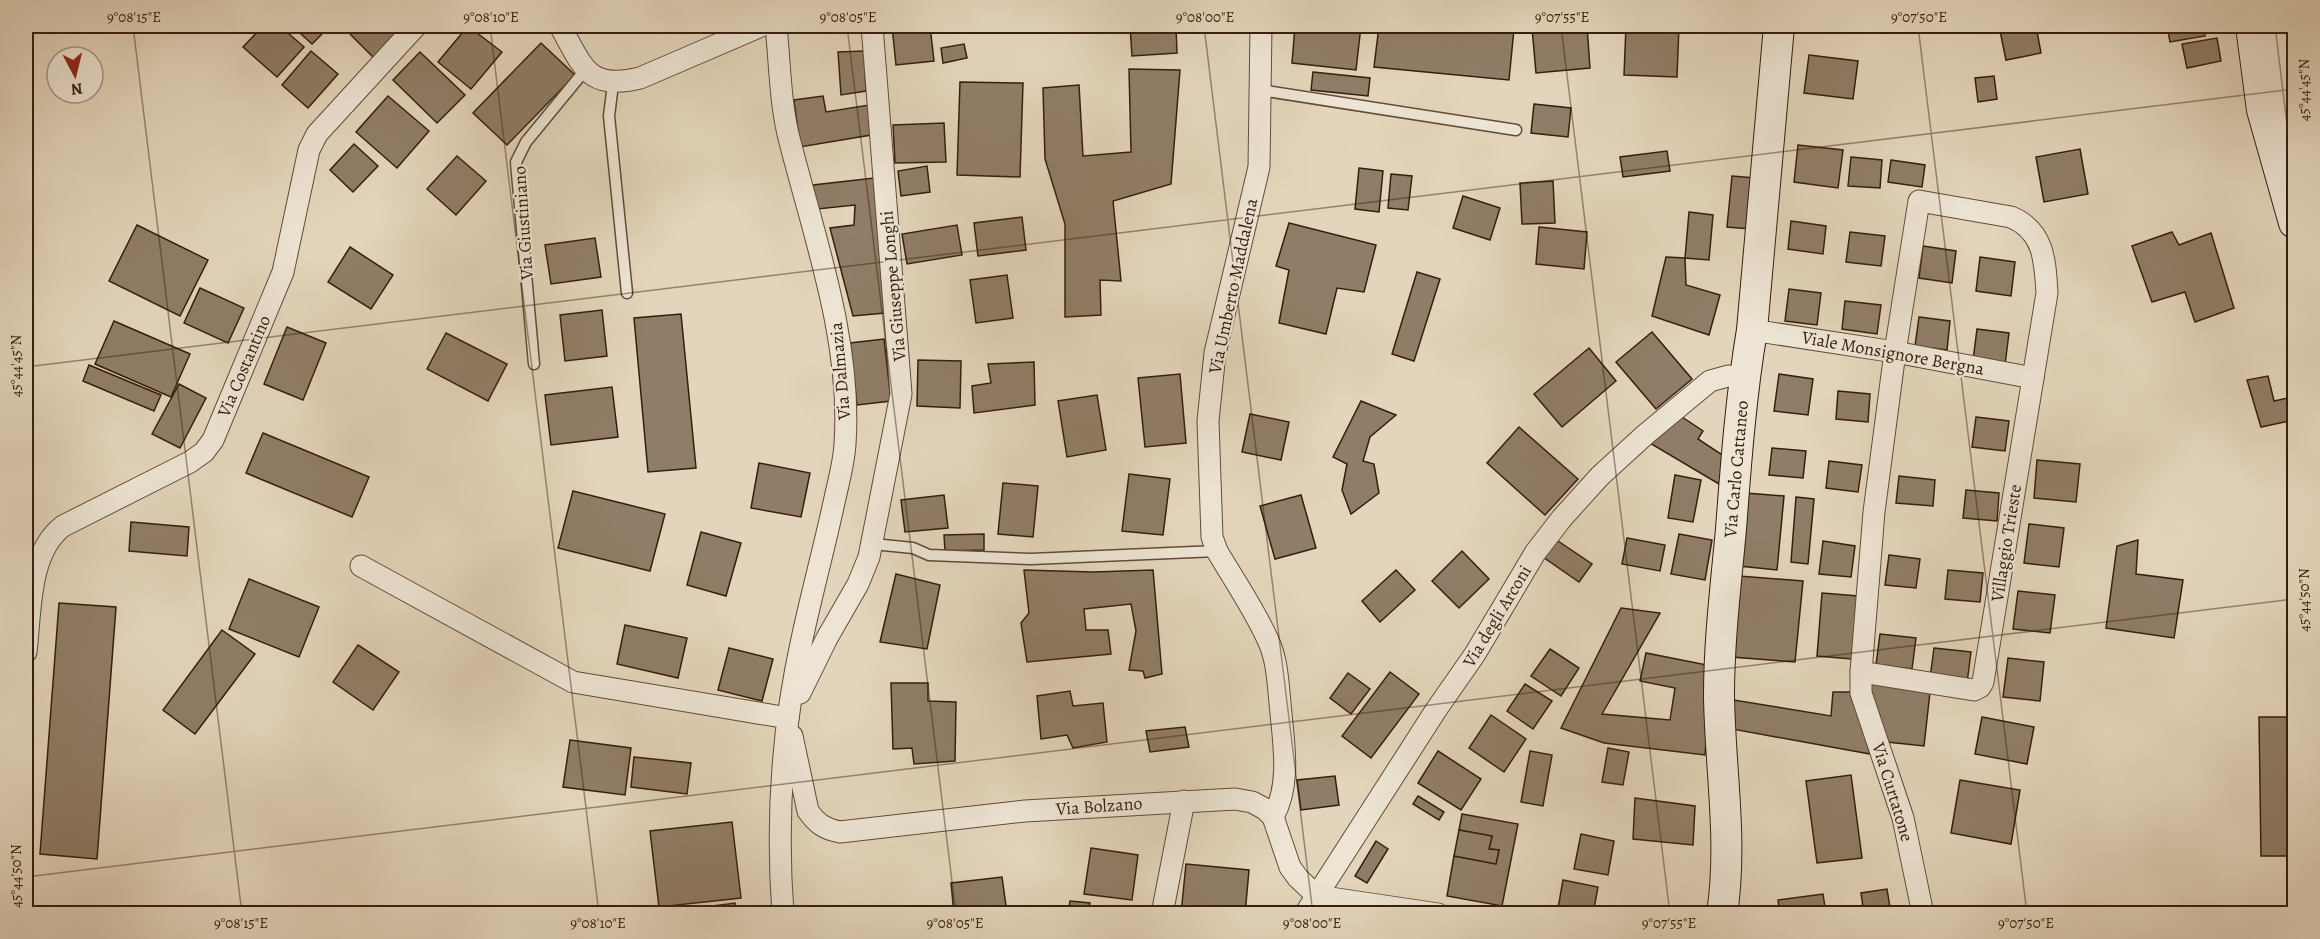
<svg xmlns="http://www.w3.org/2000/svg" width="2320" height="939" viewBox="0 0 2320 939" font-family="Alegreya,serif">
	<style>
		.building { fill: #907d67; stroke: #361e0c; stroke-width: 1.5 }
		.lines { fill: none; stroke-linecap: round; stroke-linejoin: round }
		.lane-casing { stroke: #614c38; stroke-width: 13 }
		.street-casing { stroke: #614c38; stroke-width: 23 }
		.secondary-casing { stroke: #361e0c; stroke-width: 32 }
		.lane { stroke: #ede4d3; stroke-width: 10 }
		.street { stroke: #ede4d3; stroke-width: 21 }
		.secondary { stroke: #ede4d3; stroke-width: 30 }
		.ticks { fill: none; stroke: #361e0c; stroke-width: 1.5; stroke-opacity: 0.45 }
		.labels { text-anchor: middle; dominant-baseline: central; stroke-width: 4.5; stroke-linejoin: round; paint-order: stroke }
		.street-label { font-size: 18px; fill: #361e0c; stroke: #ede4d3 }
		.neatline { fill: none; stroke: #361e0c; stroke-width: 2 }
		.ticks-label { font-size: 15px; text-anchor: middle; fill: #361e0c }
	</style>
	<rect width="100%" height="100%" fill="#e3d5bb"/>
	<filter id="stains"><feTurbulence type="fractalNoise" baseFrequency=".00333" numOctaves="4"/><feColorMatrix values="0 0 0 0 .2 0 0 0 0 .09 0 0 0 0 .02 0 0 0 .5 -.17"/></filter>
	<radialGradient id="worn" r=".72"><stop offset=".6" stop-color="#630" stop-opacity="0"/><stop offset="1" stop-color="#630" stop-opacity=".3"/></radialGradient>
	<g class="building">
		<polygon points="263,26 280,26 304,47 277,77 243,47"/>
		<polygon points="309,26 330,26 312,44 301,34"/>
		<polygon points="356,26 397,26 404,32 376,60 349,33"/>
		<polygon points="468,26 502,52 471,89 438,62"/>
		<polygon points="892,26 930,26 934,61 896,65"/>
		<polygon points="1130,26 1176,26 1177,53 1132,56"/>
		<polygon points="1295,26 1361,26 1356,70 1292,63"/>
		<polygon points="1379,26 1481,26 1514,29 1509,80 1374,67"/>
		<polygon points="1565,26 1587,26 1590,68 1536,73 1532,28"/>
		<polygon points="1626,26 1679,26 1677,77 1624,75"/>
		<polygon points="1999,26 2036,26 2041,53 2006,60"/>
		<polygon points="2167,26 2204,26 2205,36 2170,42"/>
		<polygon points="2294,37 2294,135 2280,38"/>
		<polygon points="2217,38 2221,61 2187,68 2182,44"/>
		<polygon points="541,43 575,75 507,145 473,113"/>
		<polygon points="964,44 967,58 943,63 941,48"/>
		<polygon points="311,51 338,74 308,108 282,85"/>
		<polygon points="864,51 866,91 841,95 838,52"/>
		<polygon points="420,52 465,95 437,123 393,80"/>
		<polygon points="1809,55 1858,61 1853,99 1804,93"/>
		<polygon points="1129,69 1180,70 1171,184 1113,201 1121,281 1100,280 1101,315 1065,317 1065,224 1045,159 1043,88 1079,85 1083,156 1131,152"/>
		<polygon points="1313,72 1370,78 1368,96 1311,90"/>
		<polygon points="1994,76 1997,99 1978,102 1975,78"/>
		<polygon points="960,82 1023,83 1020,177 957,175"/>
		<polygon points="388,96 429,131 397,168 356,132"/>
		<polygon points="823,96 826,112 869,105 871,135 800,147 794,100"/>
		<polygon points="1534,104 1571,108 1568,137 1531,133"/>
		<polygon points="944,123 946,162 895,163 893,125"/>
		<polygon points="354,144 378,166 353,192 330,170"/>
		<polygon points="1798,145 1843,150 1838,188 1794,182"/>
		<polygon points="2080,149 2088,194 2044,202 2036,157"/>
		<polygon points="1667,151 1670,171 1623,177 1620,157"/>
		<polygon points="457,156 486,181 456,215 427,189"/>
		<polygon points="1851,157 1882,160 1880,188 1848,186"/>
		<polygon points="1891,160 1925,165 1922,187 1888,182"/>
		<polygon points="927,166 930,192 901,196 898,171"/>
		<polygon points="1359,168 1383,171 1379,212 1355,209"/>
		<polygon points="1391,174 1412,176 1408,210 1388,208"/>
		<polygon points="1732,176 1755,178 1750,229 1727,227"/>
		<polygon points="874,178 885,313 853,316 830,228 854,225 855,205 817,209 813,185"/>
		<polygon points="1553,181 1555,223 1522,224 1520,183"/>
		<polygon points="1463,196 1500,208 1490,240 1453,228"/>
		<polygon points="1689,212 1713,215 1709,260 1685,258"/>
		<polygon points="1022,217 1026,250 978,256 974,223"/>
		<polygon points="1791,221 1826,226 1823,254 1788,249"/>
		<polygon points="1289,223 1376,245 1364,292 1337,288 1326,334 1279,323 1289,270 1276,266"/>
		<polygon points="137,225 208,260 180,316 109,281"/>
		<polygon points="957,225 962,255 907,264 902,234"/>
		<polygon points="1539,227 1587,232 1584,269 1536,264"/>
		<polygon points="1850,232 1885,236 1881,266 1846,262"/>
		<polygon points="2172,232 2179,245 2211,233 2234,308 2195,322 2185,292 2152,302 2132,246"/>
		<polygon points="595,238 601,277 551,284 545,245"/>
		<polygon points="1923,246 1956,251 1952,283 1919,278"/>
		<polygon points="350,247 393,275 371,309 328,282"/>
		<polygon points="1666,257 1685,258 1686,285 1720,295 1709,335 1652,316"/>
		<polygon points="1980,257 2015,262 2011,296 1976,291"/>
		<polygon points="1417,272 1440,279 1414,361 1392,354"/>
		<polygon points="1007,275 1013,318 976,323 970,280"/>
		<polygon points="200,288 244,308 228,343 184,323"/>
		<polygon points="1789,289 1821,293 1817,325 1785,321"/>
		<polygon points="1845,301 1881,305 1877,334 1842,329"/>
		<polygon points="602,310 607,356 565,361 560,315"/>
		<polygon points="681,314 696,468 648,472 634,318"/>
		<polygon points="1919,317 1950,321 1947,350 1915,346"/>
		<polygon points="114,321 190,354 171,397 95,364"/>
		<polygon points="287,327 326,343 303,400 264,384"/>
		<polygon points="1977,329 2009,333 2005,365 1973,360"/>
		<polygon points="1652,332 1692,379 1656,409 1616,362"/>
		<polygon points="446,333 507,364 488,401 427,369"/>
		<polygon points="884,339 891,401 857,405 850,343"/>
		<polygon points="1589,348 1616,381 1562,427 1534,394"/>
		<polygon points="918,360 961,361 960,408 917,406"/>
		<polygon points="1034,362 1035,405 974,413 972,386 991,383 988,364"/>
		<polygon points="89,365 161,395 154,411 83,381"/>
		<polygon points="2294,372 2294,420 2261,427 2247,380 2268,376 2274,401 2293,397 2288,374"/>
		<polygon points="1180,374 1186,443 1145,447 1138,378"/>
		<polygon points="1779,374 1813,379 1808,415 1774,411"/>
		<polygon points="179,384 206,398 180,448 152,434"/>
		<polygon points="612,387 618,437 551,445 545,395"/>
		<polygon points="1838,391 1870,394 1868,422 1836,419"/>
		<polygon points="1097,395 1106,450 1067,457 1058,401"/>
		<polygon points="1361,401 1396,415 1370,437 1363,461 1374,464 1379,493 1351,514 1342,490 1347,464 1333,457"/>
		<polygon points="1250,414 1289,422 1281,460 1242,452"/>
		<polygon points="1679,415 1703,431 1698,439 1724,456 1719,484 1648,442"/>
		<polygon points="1976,417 2009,421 2005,451 1972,447"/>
		<polygon points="1519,427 1578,479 1545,515 1487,463"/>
		<polygon points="263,433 369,477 352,517 246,473"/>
		<polygon points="2294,443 2294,472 2289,472 2287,444"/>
		<polygon points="1772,448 1806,451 1803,478 1769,475"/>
		<polygon points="2037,460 2080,464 2076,502 2034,498"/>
		<polygon points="1829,461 1862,465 1858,492 1826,488"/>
		<polygon points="759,463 810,473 801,517 751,508"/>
		<polygon points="1129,474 1170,479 1163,535 1122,531"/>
		<polygon points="1675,475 1701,480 1693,522 1668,518"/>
		<polygon points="1899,476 1935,480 1933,506 1896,503"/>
		<polygon points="1003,483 1038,486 1033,537 998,534"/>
		<polygon points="1966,490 1999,493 1997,521 1963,518"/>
		<polygon points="573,491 665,514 650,571 558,548"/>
		<polygon points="1746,493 1784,496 1777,570 1739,566"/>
		<polygon points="944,495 948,528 905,532 901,500"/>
		<polygon points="1301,495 1316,548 1275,559 1260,506"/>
		<polygon points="1796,497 1814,499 1808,564 1791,562"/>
		<polygon points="131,522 189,527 187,556 129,551"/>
		<polygon points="2029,524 2064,528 2059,567 2024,563"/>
		<polygon points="701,532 741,543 726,596 687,585"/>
		<polygon points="984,534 984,550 945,551 944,535"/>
		<polygon points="1679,534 1712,540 1705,580 1671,574"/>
		<polygon points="1627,538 1665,545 1660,571 1622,564"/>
		<polygon points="1555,539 1592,564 1579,582 1543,557"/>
		<polygon points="2138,540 2136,574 2183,580 2174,638 2106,628 2117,546"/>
		<polygon points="1823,541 1855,546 1851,577 1819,574"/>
		<polygon points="1462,551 1489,579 1459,608 1432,581"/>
		<polygon points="1889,555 1920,559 1916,588 1885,585"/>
		<polygon points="1024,570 1093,572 1153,570 1162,674 1145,678 1143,671 1129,670 1136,631 1131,604 1084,609 1086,630 1108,630 1111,654 1027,662 1021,623 1029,613"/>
		<polygon points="1396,570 1415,590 1380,622 1362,601"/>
		<polygon points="1948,570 1983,573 1980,602 1945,599"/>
		<polygon points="896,574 940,585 927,649 880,642"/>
		<polygon points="1739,576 1803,581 1795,662 1731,657"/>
		<polygon points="249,579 319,607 299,657 229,629"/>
		<polygon points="2018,591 2055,595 2050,633 2013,629"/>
		<polygon points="1822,593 1858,596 1852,659 1817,656"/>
		<polygon points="59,603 116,607 97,859 40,854"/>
		<polygon points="1621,608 1660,613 1602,714 1670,720 1675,688 1640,681 1646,653 1712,666 1705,755 1604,743 1561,728"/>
		<polygon points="625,625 687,638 678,678 617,664"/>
		<polygon points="222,630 255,654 195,734 163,710"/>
		<polygon points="1880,634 1916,638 1912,669 1876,665"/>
		<polygon points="358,645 399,672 373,710 333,682"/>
		<polygon points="729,648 773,659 762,701 718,690"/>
		<polygon points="1934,648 1971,652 1967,683 1930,678"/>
		<polygon points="1550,649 1579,668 1561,696 1531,676"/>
		<polygon points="2008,658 2044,662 2040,701 2003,697"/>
		<polygon points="1390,672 1419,694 1371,758 1342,736"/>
		<polygon points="1348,673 1370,689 1351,714 1330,698"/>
		<polygon points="1871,682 1930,692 1924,746 1887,742 1868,700"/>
		<polygon points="891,683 928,683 928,701 956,702 955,761 914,764 912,748 893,749"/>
		<polygon points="1525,684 1552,701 1533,729 1507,711"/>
		<polygon points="1070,691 1073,706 1103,703 1107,742 1073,748 1067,735 1041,739 1037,696"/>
		<polygon points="1833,692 1852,692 1870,754 1732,729 1734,700 1831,716"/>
		<polygon points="1491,715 1526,739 1504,772 1469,748"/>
		<polygon points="1982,717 2034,727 2027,764 1975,754"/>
		<polygon points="2259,717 2294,717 2294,856 2261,856"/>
		<polygon points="1185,727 1189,747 1150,752 1146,731"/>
		<polygon points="570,740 631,748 625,795 563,787"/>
		<polygon points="1608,748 1629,752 1623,785 1602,782"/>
		<polygon points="1438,751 1481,779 1461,810 1418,783"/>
		<polygon points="1530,751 1552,755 1543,806 1521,802"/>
		<polygon points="634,757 691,763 687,794 631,787"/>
		<polygon points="1851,775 1862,858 1817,863 1806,781"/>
		<polygon points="1335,776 1339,805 1301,810 1297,780"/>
		<polygon points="1960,780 2020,790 2011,844 1951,833"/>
		<polygon points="1418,796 1444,812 1439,820 1413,804"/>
		<polygon points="1635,798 1695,806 1693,845 1633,839"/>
		<polygon points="1462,814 1518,824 1502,906 1447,896 1454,856 1496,864 1499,850 1489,849 1492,836 1459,830"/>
		<polygon points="732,822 741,898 659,907 650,831"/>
		<polygon points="1459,830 1492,836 1489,849 1499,850 1496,864 1454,856"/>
		<polygon points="1581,834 1614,841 1608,875 1574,869"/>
		<polygon points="1376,841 1388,849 1367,883 1355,876"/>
		<polygon points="1091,848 1138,855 1132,900 1084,894"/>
		<polygon points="1186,864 1249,870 1245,914 1181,914"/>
		<polygon points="1002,877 1007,913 954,914 951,883"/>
		<polygon points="1563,880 1598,887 1593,914 1557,914"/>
		<polygon points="1887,889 1891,914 1864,914 1861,893"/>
		<polygon points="1823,894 1826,914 1780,914 1778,900"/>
		<polygon points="1070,901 1090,903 1088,914 1068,914"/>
		<polygon points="735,903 736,914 650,914"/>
		<polygon points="2039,907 2039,914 1992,914 1992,911"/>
	</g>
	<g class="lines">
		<defs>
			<g id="lane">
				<polyline points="611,82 612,92 609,116 627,293"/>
				<polyline points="1260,90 1516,130"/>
				<polyline points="534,364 516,162 526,142 586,69"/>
				<polyline points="873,544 913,548 929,555 1031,559 1217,551"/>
			</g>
			<g id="street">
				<path d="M560 26C583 66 587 91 640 78L761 26"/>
				<path d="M776 26C780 64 780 105 790 142 815 240 852 342 845 444 844 462 839 480 835 498 825 545 812 592 802 639 782 729 776 821 783 914"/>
				<path d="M1261 26 1259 167 1215 353 1208 421 1212 537 1217 551C1234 580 1254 609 1268 640 1277 659 1278 682 1280 703 1283 740 1292 783 1273 817"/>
				<polyline points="2275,26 2282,111 2294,142"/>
				<path d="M1919 201 2011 217C2044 231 2045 260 2047 293L1983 682 1980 687 1974 690 1861 672 1874 512 1895 352Z"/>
				<polyline points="1752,330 1895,352 2033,378"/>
				<polyline points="361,566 573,682 788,718"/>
				<path d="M26 652C31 611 28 553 63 526L190 462 204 452 213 440 283 272 309 150 317 134 416 26"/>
				<polyline points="1861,672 1861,693 1903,818 1923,914"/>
				<polyline points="800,693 827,638 858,584 869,557 901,394 872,26"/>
				<path d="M792 736 808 811C817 824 825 829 840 832L1025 811 1235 799 1252 802 1265 809 1273 817 1290 867 1298 878 1317 896 1438 914"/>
				<polyline points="1162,914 1184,801"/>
				<polyline points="1305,914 1436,710 1475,654 1535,553 1562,518 1600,476 1646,434 1710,381 1728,376 1744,378"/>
			</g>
			<g id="secondary">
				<polyline points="2251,26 2262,110 2294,223"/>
				<path d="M1722 914C1733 841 1720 769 1719 696 1719 640 1726 584 1731 529 1736 462 1741 396 1752 330L1779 26"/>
			</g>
		</defs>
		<use href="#lane" class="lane-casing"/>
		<use href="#street" class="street-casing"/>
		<use href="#secondary" class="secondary-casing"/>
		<use href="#lane" class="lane"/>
		<use href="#street" class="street"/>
		<use href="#secondary" class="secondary"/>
	</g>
	<path class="ticks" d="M133 26 242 914M490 26 599 914M847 26 956 914M1204 26 1313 914M1561 26 1670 914M1918 26 2027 914M2275 26 2294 181M26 367 2294 89M26 877 2294 599"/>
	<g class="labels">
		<g class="street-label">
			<text transform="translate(523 223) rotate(-94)">Via Giustiniano</text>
			<text transform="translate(893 286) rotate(-95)">Via Giuseppe Longhi</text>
			<text transform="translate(1233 286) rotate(-78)">Via Umberto Maddalena</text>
			<text transform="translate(1893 353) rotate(10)">Viale Monsignore Bergna</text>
			<text transform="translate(244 366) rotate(-67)">Via Costantino</text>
			<text transform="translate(840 371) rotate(-95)">Via Dalmazia</text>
			<text transform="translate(1736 469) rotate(-85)">Via Carlo Cattaneo</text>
			<text transform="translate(2006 543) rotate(-81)">Villaggio Trieste</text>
			<text transform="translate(1497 616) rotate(-59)">Via degli Arconi</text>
			<text transform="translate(1893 792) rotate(73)">Via Curtatone</text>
			<text transform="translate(1099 806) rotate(-4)">Via Bolzano</text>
		</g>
	</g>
	<rect width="2320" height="939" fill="none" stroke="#e3d5bb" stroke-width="66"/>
	<g transform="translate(75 75) rotate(173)"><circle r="28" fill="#ede4d3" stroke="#a49583" stroke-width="1.5"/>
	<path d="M0-4.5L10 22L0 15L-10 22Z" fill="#8f2418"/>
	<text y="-9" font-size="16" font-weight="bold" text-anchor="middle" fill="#361e0c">N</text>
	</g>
	<rect x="33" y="33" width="2254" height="873" class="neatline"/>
	<g class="ticks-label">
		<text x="134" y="22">9°08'15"E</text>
		<text x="491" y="22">9°08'10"E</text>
		<text x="848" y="22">9°08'05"E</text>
		<text x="1205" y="22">9°08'00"E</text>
		<text x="1562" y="22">9°07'55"E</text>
		<text x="1919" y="22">9°07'50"E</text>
		<text transform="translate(2304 90) rotate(-90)" y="5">45°44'45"N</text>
		<text transform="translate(16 366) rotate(-90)" y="5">45°44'45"N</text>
		<text transform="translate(2304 600) rotate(-90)" y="5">45°44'50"N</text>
		<text transform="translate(16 876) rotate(-90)" y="5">45°44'50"N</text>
		<text x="241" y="928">9°08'15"E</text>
		<text x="598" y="928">9°08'10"E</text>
		<text x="955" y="928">9°08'05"E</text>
		<text x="1312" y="928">9°08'00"E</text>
		<text x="1669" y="928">9°07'55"E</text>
		<text x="2026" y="928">9°07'50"E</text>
	</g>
	<rect width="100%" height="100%" filter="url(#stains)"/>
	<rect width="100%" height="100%" fill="url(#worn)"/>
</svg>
